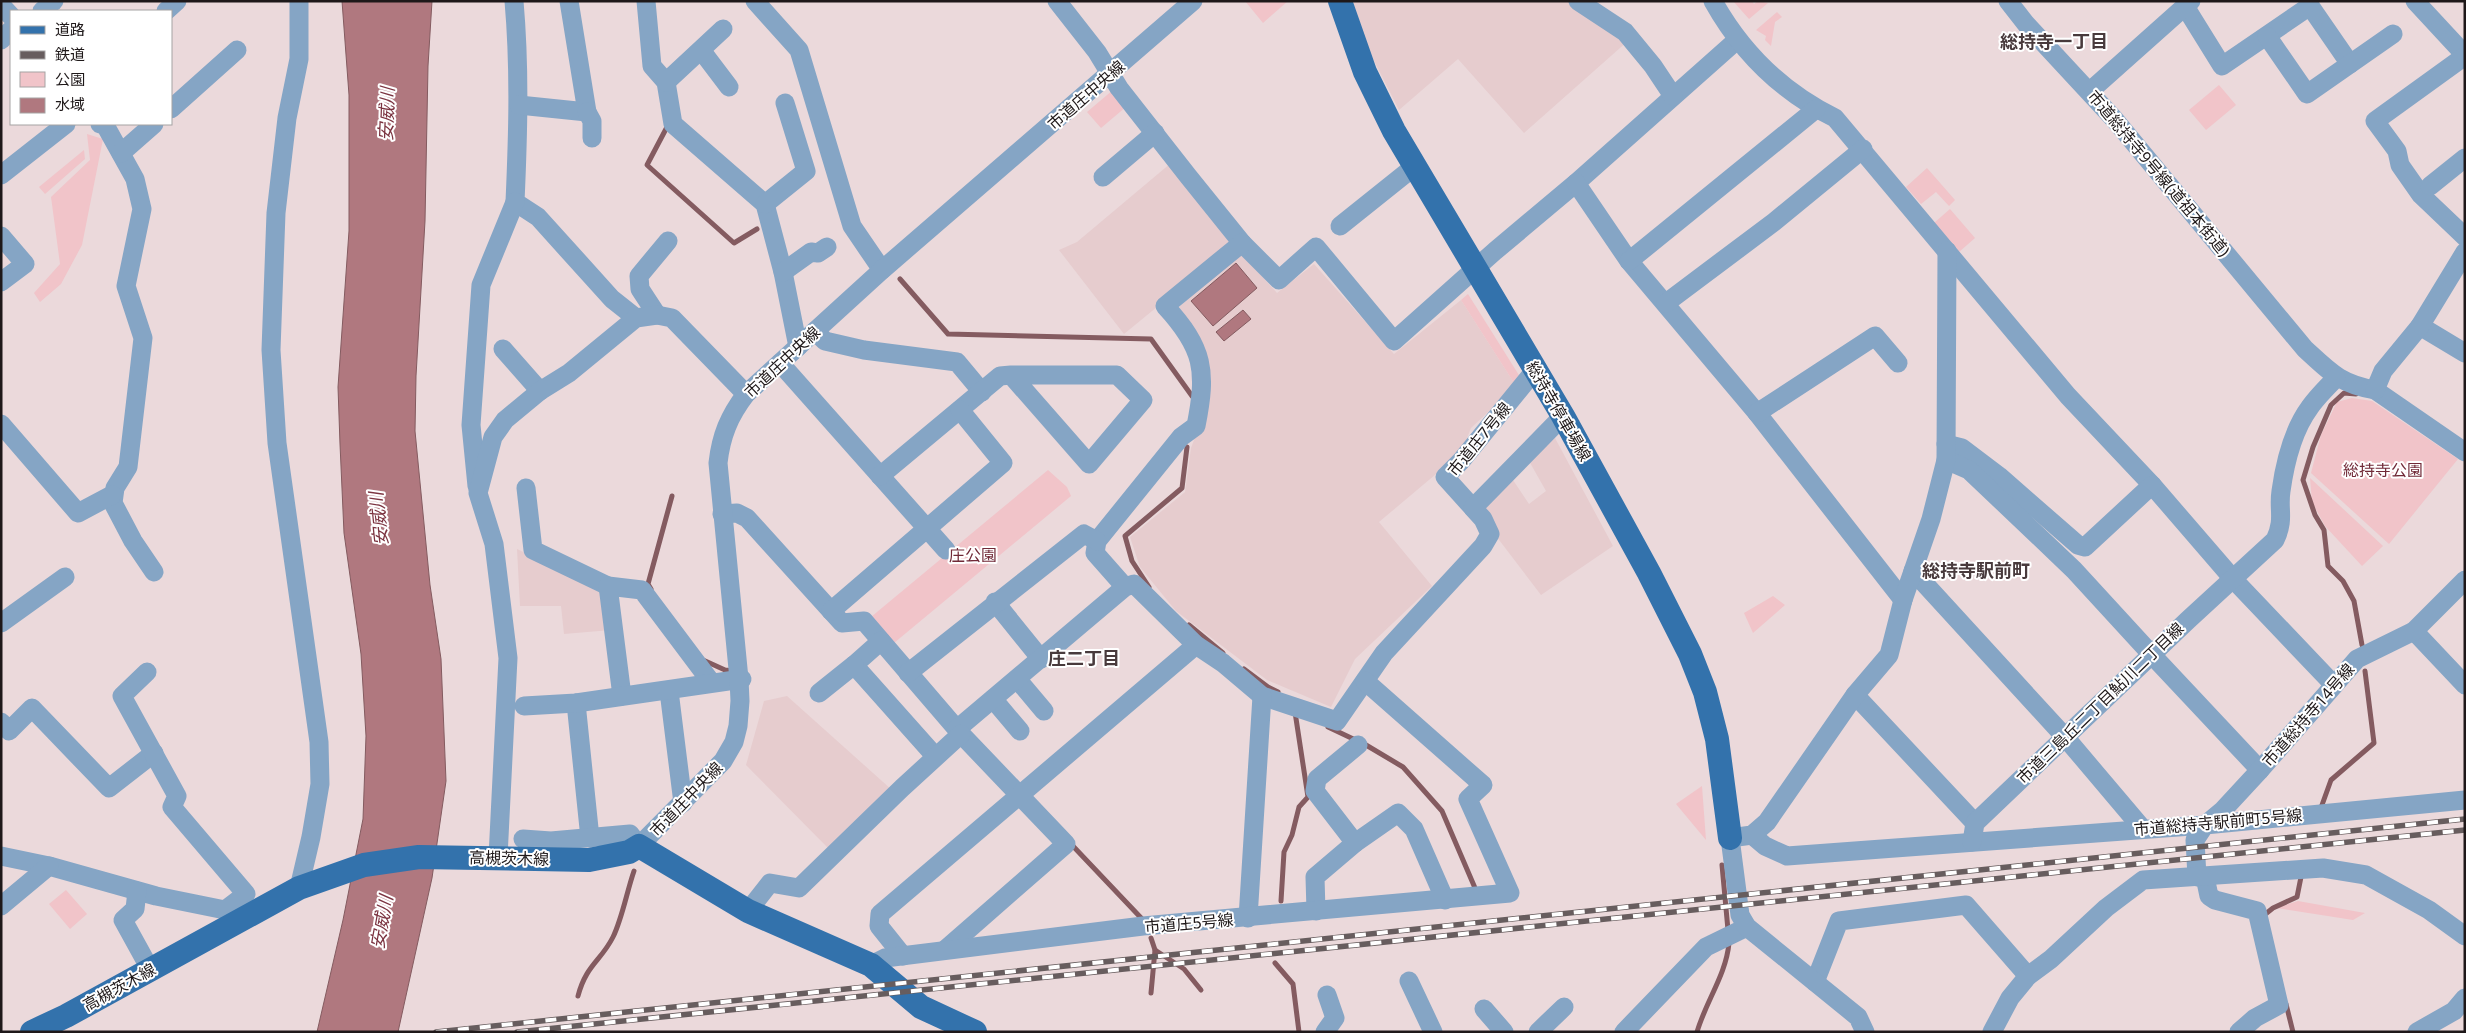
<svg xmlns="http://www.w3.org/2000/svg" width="2466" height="1033" viewBox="0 0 2466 1033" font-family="'Noto Sans','Noto Sans JP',sans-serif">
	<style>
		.built { fill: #e6ccce }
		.green { fill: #f1c4c9 }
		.water { fill: #b0787f; stroke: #845b60 }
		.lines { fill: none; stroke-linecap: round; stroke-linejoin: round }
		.stream { stroke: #845b60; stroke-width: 5 }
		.minor { stroke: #85a5c5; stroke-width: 19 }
		.major { stroke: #3372ac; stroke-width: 24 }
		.rail-casing { stroke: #675d5e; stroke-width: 5.5 }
		.rail { stroke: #fff; stroke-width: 4; stroke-dasharray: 11; stroke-linecap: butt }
		.labels { text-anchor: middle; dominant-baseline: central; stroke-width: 4; stroke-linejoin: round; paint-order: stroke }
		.street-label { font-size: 16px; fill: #1e1819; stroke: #fff }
		.park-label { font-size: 16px; fill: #702937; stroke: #fff }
		.neighbourhood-label { font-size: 18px; font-weight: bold; fill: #483a3c; stroke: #fff }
		.water-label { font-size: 18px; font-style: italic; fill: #7b3340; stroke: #fff }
	</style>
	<rect width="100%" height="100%" fill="#ebd9db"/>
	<g class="built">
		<polygon points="1353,1 1571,1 1629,40 1524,133 1458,59 1399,110 1369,51"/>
		<polygon points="1171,163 1235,243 1124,334 1059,250 1077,242"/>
		<polygon points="1241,253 1277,293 1314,264 1394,354 1461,300 1516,386 1471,428 1461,453 1379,522 1432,586 1355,659 1331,707 1267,680 1176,611 1140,567 1130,537 1185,492 1191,448 1205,411 1207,357 1179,307"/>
		<polygon points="1555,438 1613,546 1541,595 1493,532 1481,510 1513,480 1529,504 1546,491 1529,461"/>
		<polygon points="517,549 605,591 611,630 564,634 561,606 520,606"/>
		<polygon points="787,696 892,790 828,848 746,765 764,701"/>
	</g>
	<g class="green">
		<polygon points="1245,1 1288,1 1263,23"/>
		<polygon points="1733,1 1752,1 1754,4 1758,1 1768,3 1749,19"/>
		<polygon points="1777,12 1782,17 1775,22 1771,46 1765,40 1766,36 1756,30"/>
		<polygon points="2219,85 2236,105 2206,130 2189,110"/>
		<polygon points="1113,90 1127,106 1101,128 1087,112"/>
		<polygon points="87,134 103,139 82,245 61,284 40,302 34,293 60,264 51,197 90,160"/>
		<polygon points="84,150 85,159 45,194 39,187"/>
		<polygon points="1927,168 1955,200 1949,206 1936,192 1921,204 1906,187"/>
		<polygon points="1950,209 1975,238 1959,252 1934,223"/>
		<polygon points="1468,294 1522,380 1516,386 1461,300"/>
		<polygon points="2352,398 2372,401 2458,459 2389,544 2311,473 2321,435 2337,402"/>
		<polygon points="1048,470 1067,487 1071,496 894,643 871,617"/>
		<polygon points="2310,478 2383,546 2362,566 2325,526 2312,502"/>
		<polygon points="1773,596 1785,605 1753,633 1744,613"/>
		<polygon points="1702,786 1706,840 1676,804"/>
		<polygon points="66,890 87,914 70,929 49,904"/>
		<polygon points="2298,901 2365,913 2353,920 2276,908"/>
	</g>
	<g class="water">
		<polygon points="342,1 432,1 428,66 425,221 416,376 415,431 430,585 441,659 446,781 432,878 398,1032 317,1032 343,920 363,819 366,736 361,654 344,533 340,444 338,387 349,231 349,95"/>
		<polygon points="1236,263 1257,288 1213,326 1191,301"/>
		<polygon points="1243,310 1251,319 1224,341 1216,332"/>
	</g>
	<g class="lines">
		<g class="stream">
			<polyline points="667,127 647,165 734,243 757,229"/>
			<polyline points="900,279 948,334 1151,339 1192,396"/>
			<polyline points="2356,394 2344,393 2331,405 2313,447 2303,480 2315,515 2324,530 2328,566 2343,581 2354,601 2362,645"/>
			<polyline points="1149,587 1132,561 1125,536 1182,488 1187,447"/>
			<polyline points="651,589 648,584 672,496"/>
			<polyline points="1189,625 1223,653"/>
			<polyline points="703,660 725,670 735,671"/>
			<polyline points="1244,669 1268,687 1278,692"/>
			<polyline points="1328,727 1366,745 1403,767 1442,811 1475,888"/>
			<polyline points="2322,805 2331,780 2374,743 2365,671"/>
			<polyline points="1071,844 1144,921"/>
			<polyline points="1722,865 1728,930"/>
			<polyline points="1281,901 1284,852 1292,835 1299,807 1308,797 1295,712"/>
			<polyline points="2263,916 2273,908 2297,897 2301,877"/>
			<polyline points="1151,938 1155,950 1184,969 1201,990"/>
			<polyline points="1275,963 1293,984 1299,1032"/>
			<polyline points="1151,993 1155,950"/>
			<path d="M578 996C586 965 601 961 613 937 622 919 627 891 634 871"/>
			<polyline points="2286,1004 2293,1032"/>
			<path d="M1697 1032C1706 1001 1726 975 1729 943"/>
		</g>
		<g class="minor">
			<path d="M514 1C520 69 518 135 515 202L538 217 612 299 636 318"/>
			<polyline points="646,1 652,66 666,82 673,124 765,204 783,272 798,347"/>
			<polyline points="755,1 799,50 852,226 882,270"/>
			<polyline points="1057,1 1097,52 1119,88 1188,176 1242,243 1279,280 1316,247 1394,341 1495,251 1576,183 1737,40"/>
			<polyline points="1578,1 1625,32 1653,66 1673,96"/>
			<path d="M1713 1C1742 53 1782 92 1835 118L2068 396 2152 485 2234 580 2334 685"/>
			<path d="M2008 1 2026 24 2115 120 2305 349C2330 372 2340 384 2375 390L2465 452"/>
			<polyline points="2415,1 2465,55"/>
			<polyline points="1,5 11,16"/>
			<polyline points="2186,8 2222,66 2310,6 2350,64"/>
			<polyline points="42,11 54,1"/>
			<polyline points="166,11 177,1"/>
			<polyline points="2267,36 2307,94 2393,34"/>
			<polyline points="1,40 11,30"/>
			<polyline points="701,50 729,87"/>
			<polyline points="2465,56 2375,121 2397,151 2400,165 2421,195 2465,237"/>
			<polyline points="666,82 723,29"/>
			<polyline points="2090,91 2191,1"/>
			<polyline points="519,105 587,112 569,1"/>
			<polyline points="171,109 237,50"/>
			<polyline points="587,112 592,121 592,138"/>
			<polyline points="100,124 105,125 135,179 142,209 126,286 143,338 128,467 115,488 113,503 133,541 154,572"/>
			<polyline points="121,153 154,124"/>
			<polyline points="1,175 66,124"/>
			<polyline points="1103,177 1155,133"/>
			<polyline points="1576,183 1629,261 1757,413 1903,600"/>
			<polyline points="2430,186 2465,158"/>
			<polyline points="765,204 806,171 785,103"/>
			<polyline points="1340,226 1415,166"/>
			<polyline points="1,236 25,264 1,282"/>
			<polyline points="1629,261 1816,109"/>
			<polyline points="783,272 811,252 818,253 827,247"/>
			<polyline points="1666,303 1774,222 1863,149"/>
			<polyline points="657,315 640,289 639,276 668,241"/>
			<polyline points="2420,326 2465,353"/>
			<polyline points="815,331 825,341 864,350 957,362 982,392"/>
			<polyline points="503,349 540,391"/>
			<polyline points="780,363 946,550"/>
			<polyline points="2375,390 2383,371 2420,326 2465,252"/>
			<polyline points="1757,413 1875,336 1898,363"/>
			<polyline points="1,424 78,513 112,495"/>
			<polyline points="1946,444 1962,448 1999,476 2078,545 2085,547 2152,485"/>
			<polyline points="1946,460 1969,470 2074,570 2152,655 2260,770"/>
			<polyline points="880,476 1000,376 1011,375 1117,375 1143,400 1089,464 1011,375"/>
			<polyline points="477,486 471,425 481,285 515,202"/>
			<polyline points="526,488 533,550 608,586"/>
			<polyline points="1473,508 1445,477 1461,461 1536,369"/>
			<polyline points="722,514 737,513 747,518 842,623 864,621 961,734 1066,844 946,949"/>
			<polyline points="1913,571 2065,737 2142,828"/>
			<path d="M1125 587 1095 553 1097 541 1181 437 1196 426C1207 371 1204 348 1165 306L1242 243"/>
			<polyline points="995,602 1041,659"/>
			<polyline points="831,611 1003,463 960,410"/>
			<polyline points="1,623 65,577"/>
			<polyline points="2414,631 2465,685"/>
			<polyline points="881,641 854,665 935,756"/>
			<polyline points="908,673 1084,534 1097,541"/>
			<polyline points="1017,679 1044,711"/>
			<polyline points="669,691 683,803"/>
			<polyline points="819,693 854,665"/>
			<polyline points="1855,695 1975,823"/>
			<polyline points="622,696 608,586 642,590 711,682"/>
			<polyline points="993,699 1020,731"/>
			<polyline points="576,703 590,838"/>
			<polyline points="524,706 576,703 742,679"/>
			<polyline points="1,722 9,731 32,708 109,788 154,753"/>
			<polyline points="957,729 1125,587 1134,584 1196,645 1223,663 1262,696 1337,721 1384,653 1483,546 1490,534 1483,519 1473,508 1563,416"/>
			<polyline points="1752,835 1765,846 1787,856 2205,825 2465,800"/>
			<path d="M523 839 551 841 630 834 639 846 723 761 734 742 738 726 740 701 739 679 718 463C721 436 729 416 746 394L882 270 1193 1"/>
			<path d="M1972 842 1975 823 2188 620 2275 540C2285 519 2278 510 2281 491 2285 462 2293 430 2310 407 2317 397 2327 387 2336 378"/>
			<polyline points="1355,843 1398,813 1414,829 1445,900"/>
			<polyline points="1,856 49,866 156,896 225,910 246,894 172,807 177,796 122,696 147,672"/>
			<polyline points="498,857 508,658 494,544 478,493 493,437 505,420 540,391 569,373 636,318 657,315 672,318 746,394"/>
			<polyline points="2197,877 2195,840 2205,825 2223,810 2260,770 2357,659 2414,631 2465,580"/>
			<polyline points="2205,877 2209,896 2215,900 2257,911 2279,1005 2255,1018 2239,1032"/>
			<polyline points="299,888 311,837 320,784 319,742 277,443 271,350 276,213 287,118 299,59 299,1"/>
			<polyline points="137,891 135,909 123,920 150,969"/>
			<polyline points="1,906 49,866"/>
			<polyline points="748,911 770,883 799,888 902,788 961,734"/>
			<polyline points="1316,911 1315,877 1355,843 1315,791 1317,779 1358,745"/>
			<polyline points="1248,918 1262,696"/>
			<polyline points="903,956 879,926 880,914 1196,645"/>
			<polyline points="871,965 885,958 1143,926 1510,893 1468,799 1483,785 1365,681"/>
			<polyline points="1409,981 1433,1032"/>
			<polyline points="1815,982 1839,921 1966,905 2028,976"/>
			<polyline points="1484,1009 1504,1032"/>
			<polyline points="1325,1032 1335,1018 1327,995"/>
			<polyline points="1538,1032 1564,1007"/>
			<polyline points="1624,1032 1706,947 1747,927"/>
			<polyline points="1865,1032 1858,1017 1747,927 1740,915 1730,838 1752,835 1767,822 1855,695 1889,655 1903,600 1931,519 1946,460 1947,251"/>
			<polyline points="1992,1032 2010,998 2028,976 2051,959 2106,908 2143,880 2323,868 2366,875 2429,910 2465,936"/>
			<polyline points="2417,1032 2454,1011 2465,998"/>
		</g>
		<g class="major">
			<polyline points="1340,1 1365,72 1394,131 1563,416 1649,573 1690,654 1705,692 1717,739 1730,838"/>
			<polyline points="32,1032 66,1016 299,888 364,865 419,857 589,860 629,852 639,846 748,911 871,965 921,1007 975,1032"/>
		</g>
		<defs>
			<g id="rail">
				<polyline points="436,1032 2465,819"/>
				<polyline points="517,1032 2465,830"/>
			</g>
		</defs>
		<use href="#rail" class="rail-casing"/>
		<use href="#rail" class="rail"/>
	</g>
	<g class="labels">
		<g class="street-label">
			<text transform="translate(1086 95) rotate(-41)">市道庄中央線</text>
			<text transform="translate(2159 173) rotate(50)">市道総持寺9号線(道祖本街道)</text>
			<text transform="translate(782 362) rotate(-43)">市道庄中央線</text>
			<text transform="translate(1559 411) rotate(60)">総持寺停車場線</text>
			<text transform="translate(1479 439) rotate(-51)">市道庄7号線</text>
			<text transform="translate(2100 703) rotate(-44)">市道三島丘二丁目鮎川二丁目線</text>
			<text transform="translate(2308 715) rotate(-49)">市道総持寺14号線</text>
			<text transform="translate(686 799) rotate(-46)">市道庄中央線</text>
			<text transform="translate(2218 822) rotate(-5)">市道総持寺駅前町5号線</text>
			<text transform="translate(509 858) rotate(1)">高槻茨木線</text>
			<text transform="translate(1189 923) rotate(-5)">市道庄5号線</text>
			<text transform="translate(119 987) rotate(-29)">高槻茨木線</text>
		</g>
		<g class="park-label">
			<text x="2383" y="470">総持寺公園</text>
			<text x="973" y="555">庄公園</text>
		</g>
		<g class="neighbourhood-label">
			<text x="2054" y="41">総持寺一丁目</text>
			<text x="1976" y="570">総持寺駅前町</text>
			<text x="1084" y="658">庄二丁目</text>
		</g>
		<g class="water-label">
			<text transform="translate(386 114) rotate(-88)">安威川</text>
			<text transform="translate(378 519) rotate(-96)">安威川</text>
			<text transform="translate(381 922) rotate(-80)">安威川</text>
		</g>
	</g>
	<rect width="2466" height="1033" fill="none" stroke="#1e1819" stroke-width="5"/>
	<rect x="10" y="10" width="162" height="115" fill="#ffffff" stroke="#a5a3a3"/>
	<rect x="20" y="26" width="25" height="8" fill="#3372ac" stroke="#a5a3a3"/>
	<text x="55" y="35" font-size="15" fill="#1e1819">道路</text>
	<rect x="20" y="51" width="25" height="8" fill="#675d5e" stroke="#a5a3a3"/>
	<text x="55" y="60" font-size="15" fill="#1e1819">鉄道</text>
	<rect x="20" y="72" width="25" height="15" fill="#f1c4c9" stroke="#a5a3a3"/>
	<text x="55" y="85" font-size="15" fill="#1e1819">公園</text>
	<rect x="20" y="98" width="25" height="15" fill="#b0787f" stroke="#a5a3a3"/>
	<text x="55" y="110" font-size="15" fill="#1e1819">水域</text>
</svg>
